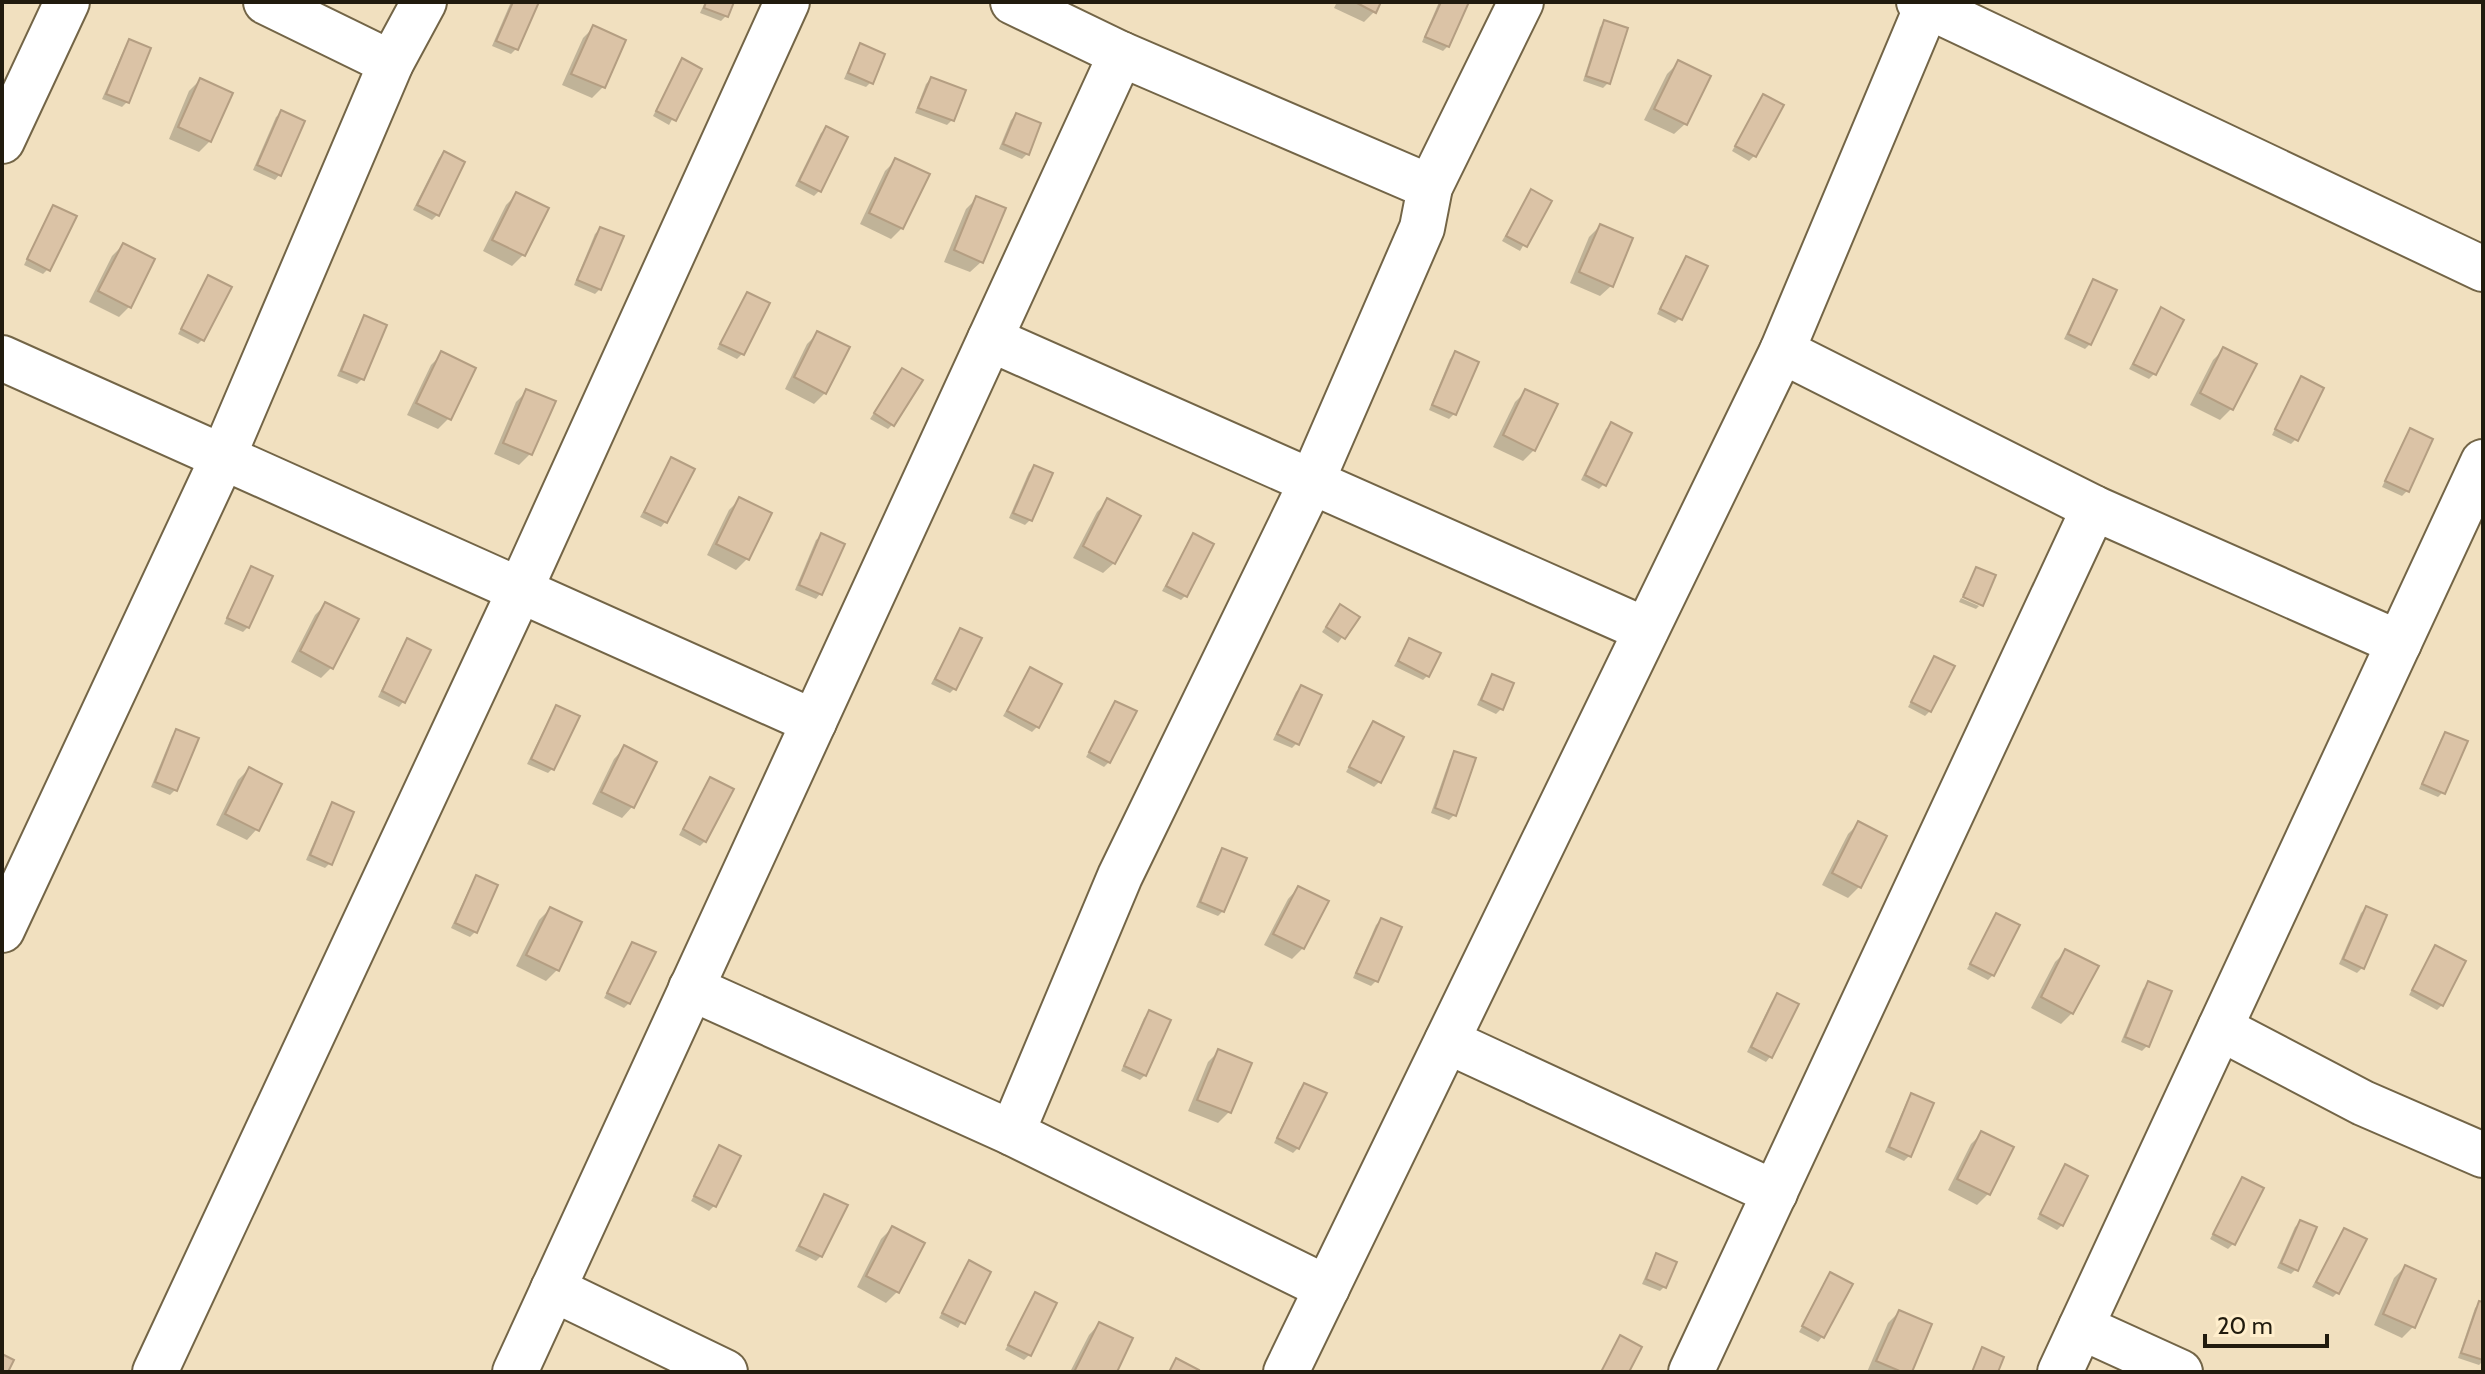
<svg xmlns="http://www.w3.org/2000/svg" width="2485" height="1374" viewBox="0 0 2485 1374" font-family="Cabin,sans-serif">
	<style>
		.shadow { fill: #0003 }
		.building { fill: #dbc3a6; stroke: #b49e82; stroke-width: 2 }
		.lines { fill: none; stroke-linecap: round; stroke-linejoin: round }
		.minor-casing { stroke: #736547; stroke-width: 48 }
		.minor { stroke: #fff; stroke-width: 44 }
	</style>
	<rect width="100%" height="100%" fill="#f1e0bf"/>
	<g class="shadow">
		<polygon points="511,2 537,2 516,49 511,54 492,46"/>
		<polygon points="705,2 731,2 726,16 721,21 700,13"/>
		<polygon points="1337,2 1379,2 1374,12 1364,22 1334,8"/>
		<polygon points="1439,2 1467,2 1448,46 1443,51 1422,42"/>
		<polygon points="1605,22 1608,83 1603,88 1583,81 1600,27"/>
		<polygon points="594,27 603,87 592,98 562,85 583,38"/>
		<polygon points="130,42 127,102 122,107 102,99 125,47"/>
		<polygon points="861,46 871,82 866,87 844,79 856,51"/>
		<polygon points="682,61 699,70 669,125 653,116"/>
		<polygon points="1678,63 1685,124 1674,134 1644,120 1667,74"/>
		<polygon points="931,79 952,120 947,125 915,113 926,84"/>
		<polygon points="200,80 210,141 199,152 169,139 189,91"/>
		<polygon points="1764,96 1754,156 1749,161 1732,151"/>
		<polygon points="281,113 279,175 275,180 253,170 276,117"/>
		<polygon points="1016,115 1027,154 1022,159 999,149 1011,120"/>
		<polygon points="826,129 819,191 814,196 795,186 821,133"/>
		<polygon points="444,153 437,215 432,220 413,210 439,158"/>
		<polygon points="896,160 902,228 891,239 860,224 885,171"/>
		<polygon points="1531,192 1549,202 1520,251 1502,241"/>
		<polygon points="517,194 523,255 512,266 483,251 506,205"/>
		<polygon points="977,198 981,262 970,272 944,262 966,209"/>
		<polygon points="54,208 48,269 43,274 24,265 49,213"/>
		<polygon points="1600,226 1611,286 1600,296 1570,283 1589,237"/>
		<polygon points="600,229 600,289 595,294 574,285 595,234"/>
		<polygon points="123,245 129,307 119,317 89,302 112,256"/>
		<polygon points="1687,258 1680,318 1675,323 1657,314 1682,263"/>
		<polygon points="209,277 203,339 198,344 178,334"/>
		<polygon points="2094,281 2090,344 2085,349 2064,339 2089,286"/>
		<polygon points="747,294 767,304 742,354 737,359 717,349"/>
		<polygon points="2162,310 2154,374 2149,379 2129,369"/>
		<polygon points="365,318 385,326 362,379 357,384 337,376 360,323"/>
		<polygon points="818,333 825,393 814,404 785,389 807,344"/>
		<polygon points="2224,349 2231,409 2220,420 2190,405 2213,360"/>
		<polygon points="442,354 449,418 438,429 407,415 431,365"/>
		<polygon points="1455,354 1454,414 1449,419 1429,410 1450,359"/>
		<polygon points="898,375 893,424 888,429 870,419"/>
		<polygon points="2302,379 2296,439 2291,444 2272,435 2297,384"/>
		<polygon points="527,391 530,454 519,465 494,454 516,402"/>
		<polygon points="1526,391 1534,450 1523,461 1493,447 1515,402"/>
		<polygon points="1611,425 1604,484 1599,489 1581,480 1606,429"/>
		<polygon points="2411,430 2431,440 2407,491 2402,496 2382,487 2406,435"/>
		<polygon points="672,460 665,522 661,527 640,517"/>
		<polygon points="1034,467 1030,520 1025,525 1009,518 1029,472"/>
		<polygon points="740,499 747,559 736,570 707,555 729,510"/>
		<polygon points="1108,501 1114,563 1103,573 1073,558 1097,512"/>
		<polygon points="821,536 820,594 816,599 795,590 816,540"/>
		<polygon points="1193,536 1186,595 1181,600 1162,591"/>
		<polygon points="251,568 248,627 243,632 224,624 247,573"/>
		<polygon points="1977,569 1982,603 1962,595"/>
		<polygon points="1961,598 1979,606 1976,609 1959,602"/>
		<polygon points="326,604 332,667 321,678 291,662 315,615"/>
		<polygon points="1336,612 1357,617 1338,643 1322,632"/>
		<polygon points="960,630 955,688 950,693 931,684"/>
		<polygon points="408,640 403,702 399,707 378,697 403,645"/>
		<polygon points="1410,640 1428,675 1423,680 1394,666"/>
		<polygon points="1935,658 1930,711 1925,716 1908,707"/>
		<polygon points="1031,669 1037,727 1032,732 1003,716"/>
		<polygon points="1493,676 1501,709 1496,714 1477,705 1488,681"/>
		<polygon points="1301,687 1297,743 1292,748 1273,740 1296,692"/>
		<polygon points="1116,703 1109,762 1104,767 1086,757"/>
		<polygon points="557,708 553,768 548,773 527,764 552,713"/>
		<polygon points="1373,723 1379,782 1374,787 1346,772"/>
		<polygon points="177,731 175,790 170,795 151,787 172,736"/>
		<polygon points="2446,734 2443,792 2438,797 2419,789 2441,739"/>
		<polygon points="624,748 632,807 622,818 592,804 614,759"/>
		<polygon points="1455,754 1454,815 1449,820 1431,813 1450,759"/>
		<polygon points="249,769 257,829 247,840 216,825 238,780"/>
		<polygon points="710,779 705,841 700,846 679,835"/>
		<polygon points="333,805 330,863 325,868 306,860 328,810"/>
		<polygon points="1858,824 1885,837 1859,887 1848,898 1822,885 1848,834"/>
		<polygon points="1223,850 1223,911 1218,916 1196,907 1218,855"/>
		<polygon points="477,878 475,932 470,937 451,928 472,883"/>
		<polygon points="1298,888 1303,948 1292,959 1264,945 1288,899"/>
		<polygon points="2366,908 2362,968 2357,973 2339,964 2361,913"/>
		<polygon points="550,909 557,970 546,981 516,966 539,920"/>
		<polygon points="1997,915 1993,975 1988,980 1967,969"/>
		<polygon points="1381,920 1376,981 1371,986 1353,978 1376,925"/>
		<polygon points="633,944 629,1003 624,1008 604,998"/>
		<polygon points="2435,947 2442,1005 2437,1010 2409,995"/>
		<polygon points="2066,951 2072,1013 2061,1024 2031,1008 2055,962"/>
		<polygon points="2148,984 2147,1046 2142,1051 2121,1042 2143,989"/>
		<polygon points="1777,996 1770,1057 1766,1062 1747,1052 1772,1001"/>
		<polygon points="1149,1013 1145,1075 1140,1080 1121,1071 1144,1018"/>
		<polygon points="1219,1051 1229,1112 1218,1123 1188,1111 1208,1062"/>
		<polygon points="1304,1085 1298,1148 1293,1153 1274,1143 1299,1090"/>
		<polygon points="1912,1096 1909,1156 1904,1161 1885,1152 1907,1101"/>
		<polygon points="1982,1133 1988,1194 1977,1205 1948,1190 1971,1144"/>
		<polygon points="720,1147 714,1206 709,1211 691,1201"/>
		<polygon points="2065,1167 2062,1225 2057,1230 2037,1219"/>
		<polygon points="2242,1180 2233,1244 2228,1249 2210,1239"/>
		<polygon points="825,1197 821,1256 816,1261 795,1251"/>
		<polygon points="2300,1222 2296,1269 2291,1274 2277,1268 2295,1227"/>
		<polygon points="892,1228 897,1292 886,1303 857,1287 881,1239"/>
		<polygon points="2344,1230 2338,1292 2333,1297 2312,1287"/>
		<polygon points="1657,1256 1665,1286 1660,1291 1642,1284 1652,1261"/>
		<polygon points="969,1263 989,1273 958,1328 939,1318"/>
		<polygon points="2405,1267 2413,1327 2402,1338 2374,1325 2394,1278"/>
		<polygon points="1831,1275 1822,1337 1818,1342 1799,1332"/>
		<polygon points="1036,1295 1029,1355 1024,1360 1005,1350"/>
		<polygon points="2480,1303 2483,1304 2483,1361 2479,1365 2458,1358 2475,1308"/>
		<polygon points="1899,1312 1909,1372 1867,1372 1888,1323"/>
		<polygon points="1099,1324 1114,1372 1070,1372 1089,1335"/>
	</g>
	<g class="building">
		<polygon points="513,2 539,2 518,50 496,41"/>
		<polygon points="706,2 734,2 728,17 704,8"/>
		<polygon points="1355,2 1381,2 1376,13"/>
		<polygon points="1441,2 1469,2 1449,47 1425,37"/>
		<polygon points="1604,20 1628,28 1610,84 1586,76"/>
		<polygon points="593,25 626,40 605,88 571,74"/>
		<polygon points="129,39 151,48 129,103 106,94"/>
		<polygon points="860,43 885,54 873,84 848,73"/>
		<polygon points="682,58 702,69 676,121 656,111"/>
		<polygon points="1678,60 1711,76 1687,125 1654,109"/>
		<polygon points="931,77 966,90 954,121 918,108"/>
		<polygon points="200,78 233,93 211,142 178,127"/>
		<polygon points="1763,94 1784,105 1756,157 1735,146"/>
		<polygon points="281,110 305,121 281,176 257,165"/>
		<polygon points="1016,113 1041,123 1029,155 1003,144"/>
		<polygon points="826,126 848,137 821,192 799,181"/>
		<polygon points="444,151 465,162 439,216 417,205"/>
		<polygon points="895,158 930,174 903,229 869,213"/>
		<polygon points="1531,189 1552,201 1527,247 1506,236"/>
		<polygon points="516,192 549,208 525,256 492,240"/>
		<polygon points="976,196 1006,208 983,263 954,250"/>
		<polygon points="53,205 77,216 50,271 27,259"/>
		<polygon points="1600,224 1633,238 1613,287 1579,272"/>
		<polygon points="600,227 624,236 601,290 577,280"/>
		<polygon points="123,243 155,259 131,308 98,291"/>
		<polygon points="1686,256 1708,266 1682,320 1660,309"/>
		<polygon points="208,275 232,287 204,341 181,329"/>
		<polygon points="2093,279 2117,290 2091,345 2068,334"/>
		<polygon points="747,292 770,303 744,355 720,344"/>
		<polygon points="2161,307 2184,320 2156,375 2133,364"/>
		<polygon points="364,315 387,325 364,380 341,371"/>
		<polygon points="817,331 850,347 826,394 794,377"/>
		<polygon points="2223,347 2257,364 2233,410 2200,393"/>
		<polygon points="441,351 476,368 451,420 416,403"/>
		<polygon points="1455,351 1479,362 1456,415 1432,405"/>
		<polygon points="902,368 923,380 894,426 874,413"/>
		<polygon points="2301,376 2324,388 2298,441 2275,429"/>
		<polygon points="526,389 556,401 532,455 503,443"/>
		<polygon points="1525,389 1558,404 1535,451 1503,435"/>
		<polygon points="1611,422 1632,433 1606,486 1585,475"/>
		<polygon points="2410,428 2433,439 2409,492 2385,481"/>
		<polygon points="671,457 695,469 667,523 644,512"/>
		<polygon points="1034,465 1053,473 1032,521 1013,513"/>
		<polygon points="739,497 772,513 749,560 716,544"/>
		<polygon points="1107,498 1141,516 1115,564 1083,546"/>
		<polygon points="821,533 845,544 822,595 799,585"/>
		<polygon points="1193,533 1214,544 1187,597 1166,586"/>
		<polygon points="251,566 273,576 249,628 227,618"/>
		<polygon points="1976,567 1996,575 1983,606 1963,597"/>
		<polygon points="325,602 359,619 333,669 300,651"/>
		<polygon points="1340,604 1360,617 1345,639 1326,627"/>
		<polygon points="960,628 982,638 956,690 935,679"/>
		<polygon points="407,638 431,650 405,703 382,691"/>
		<polygon points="1409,638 1441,653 1429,677 1398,661"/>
		<polygon points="1934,656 1955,666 1931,712 1911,702"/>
		<polygon points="1030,667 1062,684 1039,728 1007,711"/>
		<polygon points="1492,674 1514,683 1503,710 1481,700"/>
		<polygon points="1301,685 1322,695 1299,745 1277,734"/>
		<polygon points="1115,701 1137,711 1110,763 1089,752"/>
		<polygon points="556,705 580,716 554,770 531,759"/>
		<polygon points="1373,721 1404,737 1381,783 1349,767"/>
		<polygon points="176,729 199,738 177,791 155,782"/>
		<polygon points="2445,732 2468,741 2445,794 2422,784"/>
		<polygon points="624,745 657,762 634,808 601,792"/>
		<polygon points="1454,751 1476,758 1456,816 1435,808"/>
		<polygon points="249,767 282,784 259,831 225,814"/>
		<polygon points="710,777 734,789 706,842 683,829"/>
		<polygon points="332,802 354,812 332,865 310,855"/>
		<polygon points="1858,821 1887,836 1861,888 1832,873"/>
		<polygon points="1222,848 1247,858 1224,912 1200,902"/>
		<polygon points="476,875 498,885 477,933 455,923"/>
		<polygon points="1298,886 1329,901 1304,949 1273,934"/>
		<polygon points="2366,906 2387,915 2364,969 2343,959"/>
		<polygon points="550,907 582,922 559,971 526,955"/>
		<polygon points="1996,913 2020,925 1994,976 1970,964"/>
		<polygon points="1381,918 1402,927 1378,982 1356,973"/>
		<polygon points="632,942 656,952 630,1004 607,993"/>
		<polygon points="2435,945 2466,961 2443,1006 2412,990"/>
		<polygon points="2065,949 2099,966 2073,1014 2041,997"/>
		<polygon points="2148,981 2172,991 2149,1047 2125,1037"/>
		<polygon points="1777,993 1799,1004 1772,1058 1751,1047"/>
		<polygon points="1149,1010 1171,1020 1146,1076 1124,1066"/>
		<polygon points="1218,1049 1252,1063 1231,1113 1197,1100"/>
		<polygon points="1304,1083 1327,1093 1299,1149 1277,1138"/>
		<polygon points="1911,1093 1934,1103 1911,1157 1889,1147"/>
		<polygon points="1981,1131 2014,1147 1990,1195 1957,1179"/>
		<polygon points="719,1145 741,1156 716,1207 694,1196"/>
		<polygon points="2065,1164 2088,1176 2063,1226 2040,1214"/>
		<polygon points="2242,1177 2264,1188 2235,1245 2213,1234"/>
		<polygon points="824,1194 848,1205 822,1257 799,1246"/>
		<polygon points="2300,1220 2317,1227 2298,1271 2281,1263"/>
		<polygon points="892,1226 925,1243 899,1293 866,1276"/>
		<polygon points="2344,1228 2367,1239 2339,1294 2316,1282"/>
		<polygon points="1656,1253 1677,1262 1666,1288 1646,1279"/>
		<polygon points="969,1260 991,1272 965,1324 942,1313"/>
		<polygon points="2405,1265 2436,1279 2415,1328 2383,1314"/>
		<polygon points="1830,1272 1853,1284 1824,1338 1802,1326"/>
		<polygon points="1035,1292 1057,1303 1031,1356 1008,1345"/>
		<polygon points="2479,1301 2483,1302 2483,1360 2461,1353"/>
		<polygon points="1899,1310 1932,1324 1912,1372 1902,1372 1876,1361"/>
		<polygon points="1099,1322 1133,1338 1117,1372 1074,1372"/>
		<polygon points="1620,1335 1642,1347 1629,1372 1601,1372"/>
		<polygon points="1982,1347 2004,1357 1998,1372 1972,1372"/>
		<polygon points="2,1354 14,1360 8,1372 2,1372"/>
		<polygon points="1176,1358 1199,1370 1198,1372 1169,1372"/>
	</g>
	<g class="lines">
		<defs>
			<g id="minor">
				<polyline points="266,2 391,63"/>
				<polyline points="1013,2 1121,54 1430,187"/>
				<polyline points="1919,2 2483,269"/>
				<polyline points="2,141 67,2"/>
				<polyline points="990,339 1646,630"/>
				<polyline points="1782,351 2094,508 2399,643"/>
				<polyline points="2,358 814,722"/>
				<polyline points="2,930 223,457 391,63 424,2"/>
				<polyline points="691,988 1012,1133 1327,1288"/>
				<polyline points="2220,1028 2363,1103 2483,1155"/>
				<polyline points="1447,1041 1775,1193"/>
				<polyline points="1012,1133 1120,876 1312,481 1422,228 1430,187 1521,2"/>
				<polyline points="553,1289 725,1372"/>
				<polyline points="2081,1327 2180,1372"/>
				<polyline points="155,1372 520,590 787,2"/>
				<polyline points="515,1372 1121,54"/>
				<polyline points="1286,1372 1782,351 1927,6"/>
				<polyline points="1691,1372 2094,508"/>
				<polyline points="2060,1372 2483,462"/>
			</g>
		</defs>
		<use href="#minor" class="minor-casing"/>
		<use href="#minor" class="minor"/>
	</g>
	<rect width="2485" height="1374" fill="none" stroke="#211b0e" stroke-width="8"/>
	<path d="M2205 1334v12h122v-12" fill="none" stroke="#211b0e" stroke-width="4"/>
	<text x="2217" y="1334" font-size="24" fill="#211b0e" stroke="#ffeecc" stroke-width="6" paint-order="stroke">20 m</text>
</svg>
